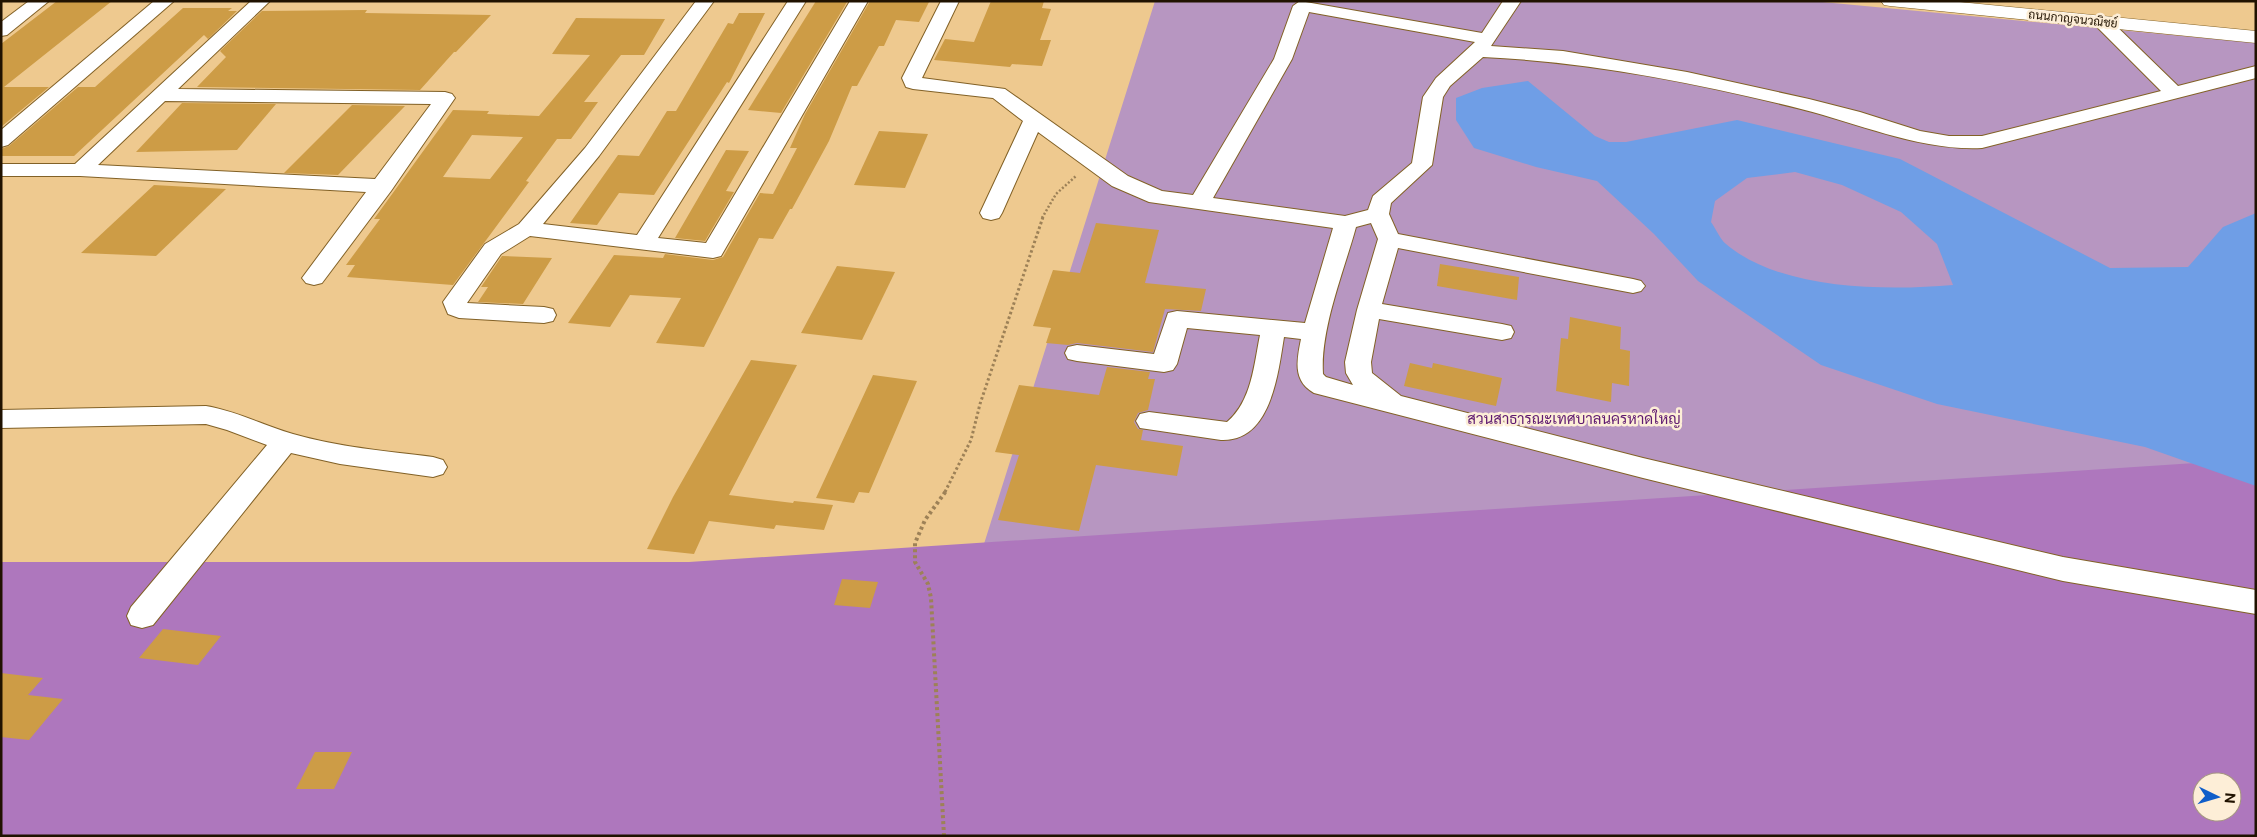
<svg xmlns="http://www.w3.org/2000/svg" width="2257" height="837" viewBox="0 0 2257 837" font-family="'Public Sans',Sarabun,sans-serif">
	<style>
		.green { fill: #b796c1; fill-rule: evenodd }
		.forest { fill: #ae77bd; fill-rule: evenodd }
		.water { fill: #6f9ee6; fill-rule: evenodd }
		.building { fill: #cd9c46; fill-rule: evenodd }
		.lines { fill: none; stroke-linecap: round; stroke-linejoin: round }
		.minor-casing { stroke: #826126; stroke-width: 2 }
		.major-casing { stroke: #826126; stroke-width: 1 }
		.path-far2 { stroke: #9d8157; stroke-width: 2.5; stroke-dasharray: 2 2; stroke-linecap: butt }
		.path-far1 { stroke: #9d8157; stroke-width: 3; stroke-dasharray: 2.5 2.5; stroke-linecap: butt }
		.path { stroke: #9d8157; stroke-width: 4; stroke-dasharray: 3 3; stroke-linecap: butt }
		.minor { fill: #fff; fill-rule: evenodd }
		.major { fill: #fff; fill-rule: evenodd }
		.labels { text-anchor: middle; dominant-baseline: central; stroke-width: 5; stroke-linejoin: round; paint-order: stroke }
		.far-street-label { font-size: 12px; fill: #201200; stroke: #fdeed7 }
		.park-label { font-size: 15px; fill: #5f1a70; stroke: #fdeed7 }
	</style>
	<rect width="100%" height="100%" fill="#eec98f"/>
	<path class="green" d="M1155 1H1812L2256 43V836H892ZM2202 782H2232V812H2202Z"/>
	<path class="forest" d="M2256 459V836H1V562H689ZM2202 782H2232V812H2202Z"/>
	<path class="water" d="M1528 81 1595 136 1609 142H1626L1737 120 1900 159 2110 268 2188 267 2223 227 2256 213V486L2145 447 1937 404 1821 365 1698 281 1654 234 1597 181 1536 167 1474 148 1456 120V98L1482 88ZM1795 172 1842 185 1901 212 1937 244 1953 285C1885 291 1780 290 1726 244 1720 239 1716 229 1711 222L1715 201 1747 178Z"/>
	<g class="building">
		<polygon points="57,1 112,1 4,87 49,87 1,127 1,44"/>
		<polygon points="816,1 847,2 781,113 748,110"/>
		<polygon points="870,1 929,2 919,22 896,20 884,46 879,46 857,86 852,86 829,141 792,209 790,209 773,239 759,238 704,347 656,343 681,298 630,295 610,327 568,323 614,255 663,258 665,254 713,260 723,257 760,193 773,194 797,148 790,148 805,114"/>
		<polygon points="991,1 1044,1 1042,8 1051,9 1040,40 1051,40 1042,66 1012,64 1010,67 934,60 945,39 974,42"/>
		<polygon points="183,8 232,8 228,11 237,11 208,39 204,35 74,156 1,156 1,149 9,146 78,87 95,87"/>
		<polygon points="367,10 365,13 491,15 456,52 454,52 420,90 197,87 226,57 220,51 262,11"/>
		<polygon points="739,13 765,13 729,83 727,82 654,195 619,193 597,225 570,223 618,155 639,156 667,111 676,111 728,23 733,24"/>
		<path d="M576 18 665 19 644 55H621L584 102H598L571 139H557L526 181 529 182 453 285 347 277 355 265H346L380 219H374L453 110 489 111 487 114 539 116 590 55 552 54ZM472 135 523 137 490 179 443 177Z"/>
		<polygon points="182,103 276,104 237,150 136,152"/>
		<polygon points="352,105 405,106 338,175 284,173"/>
		<polygon points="879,131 928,134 905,188 854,185"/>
		<polygon points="726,150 749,151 726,191 734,192 705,241 675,238"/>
		<polygon points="154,185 226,189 156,256 81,253"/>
		<polygon points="1096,223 1159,230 1145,283 1206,289 1201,311 1165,309 1153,352 1077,343 1068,345 1046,343 1051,328 1033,326 1053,270 1080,273"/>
		<polygon points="502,256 552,258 523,304 478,302 488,287 481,287"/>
		<polygon points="1440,264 1519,277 1517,300 1437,286"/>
		<polygon points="837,266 895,272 862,340 801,333"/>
		<polygon points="1570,317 1621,327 1620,349 1630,351 1629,386 1612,383 1611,402 1556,391 1561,338 1568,339"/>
		<polygon points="751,360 797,365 729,495 793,503 794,501 833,505 824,530 776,525 774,529 709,521 694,554 647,549 673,497"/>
		<polygon points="1410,363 1432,368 1433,363 1502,378 1496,406 1404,386"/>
		<polygon points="1107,367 1150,372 1148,379 1155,379 1148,410 1138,413 1134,422 1138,429 1143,430 1141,440 1183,446 1177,476 1096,465 1079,531 998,520 1019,455 995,452 1019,385 1099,395"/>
		<polygon points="873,375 917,381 869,493 859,492 854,503 816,498"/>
		<polygon points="842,579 878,582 870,608 834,605"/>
		<polygon points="163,629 221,636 198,665 139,658"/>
		<polygon points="1,673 43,678 28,695 63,699 29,740 1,737"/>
		<polygon points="315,752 352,752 334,789 296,789"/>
	</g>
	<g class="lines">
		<defs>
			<g id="minor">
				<polygon points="29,1 49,1 7,35 1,36 1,22"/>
				<polygon points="154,1 174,1 8,145 1,147 1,130"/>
				<path d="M251 1H270L178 89 445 92 452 94 455 98 391 191 322 283 314 285 306 283 302 278 366 192 80 176H1V164H75ZM165 101 431 104 375 179 98 165Z"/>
				<polygon points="696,1 714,1 599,156 543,224 637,235 788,1 806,1 658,238 706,243 850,1 868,1 721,256 713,258 530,236 501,254 467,303 544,307 553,309 556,315 553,321 544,323 459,318 448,314 443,302 485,244 519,224 585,148"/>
				<path d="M941 1H959L922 78 1005 89 1128 176 1162 191 1193 195 1274 59 1293 6 1300 1 1482 33 1503 1H1521L1491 46 1563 51 1687 72 1809 99 1860 112 1920 131 1949 136H1982L2161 91 2096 26 2093 22 2096 18H2108L2178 86 2256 66V78L1982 148C1920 151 1861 124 1801 109 1697 83 1591 62 1483 57L1450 86 1443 97 1432 165 1391 203 1389 214 1398 234 1633 279 1641 281 1645 286 1641 291 1633 293 1398 248 1382 304 1502 324 1511 326 1514 332 1511 338 1502 340 1379 319 1371 362 1372 373 1401 396 1643 458 2063 557 2256 590V614L2063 581 1643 478 1314 393C1292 381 1297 359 1301 339L1284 337C1278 374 1271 442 1221 440L1140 428 1136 421 1140 414 1149 412 1227 422C1252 401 1254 364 1260 335L1187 328 1177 364 1173 370 1164 372 1077 361 1068 359 1065 353 1068 347 1077 345 1154 354 1168 313 1177 311 1305 323 1333 228 1149 202 1112 186 1038 132 1002 213 999 218 991 220 983 218 980 213 1023 121 993 98 913 89 906 87 902 78ZM1309 12 1475 42 1436 78 1423 97 1412 163 1373 196 1368 210 1345 216 1213 198 1292 59ZM1371 223 1378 239 1357 310 1345 362 1346 373 1353 385 1326 377 1323 374C1320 329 1344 271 1356 227Z"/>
				<path d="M206 406C237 411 264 426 293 434 338 447 386 451 433 457L443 460 447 467 443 474 433 477 340 464 291 453 153 625 142 628 131 625 127 616 131 607 267 445 227 430 206 424 1 428V410Z"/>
			</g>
			<polygon id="major" points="1881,1 1949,1 2256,31 2256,43 1890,6 1884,5"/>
		</defs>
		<use href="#minor" class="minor-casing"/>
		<use href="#major" class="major-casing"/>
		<polyline class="path-far2" points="1042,218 1056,194 1076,176"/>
		<polyline class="path-far1" points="945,492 971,440 980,404 1043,217"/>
		<polyline class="path" points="944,836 931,598 928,584 915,562 915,543 925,520 946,491"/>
		<use href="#minor" class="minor"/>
		<use href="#major" class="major"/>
	</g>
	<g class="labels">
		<g class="far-street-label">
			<text transform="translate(2073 19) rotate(6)">ถนนกาญจนวณิชย์</text>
		</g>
		<g class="park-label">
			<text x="1574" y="418">สวนสาธารณะเทศบาลนครหาดใหญ่</text>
		</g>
	</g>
	<rect width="2257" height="837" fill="none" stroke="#201200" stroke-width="5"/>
	<g transform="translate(2217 797) rotate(95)"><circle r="24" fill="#fdeed7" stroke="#a59681"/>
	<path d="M0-4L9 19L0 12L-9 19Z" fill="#105ec9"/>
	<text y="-8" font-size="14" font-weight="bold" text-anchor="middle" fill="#201200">N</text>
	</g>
</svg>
